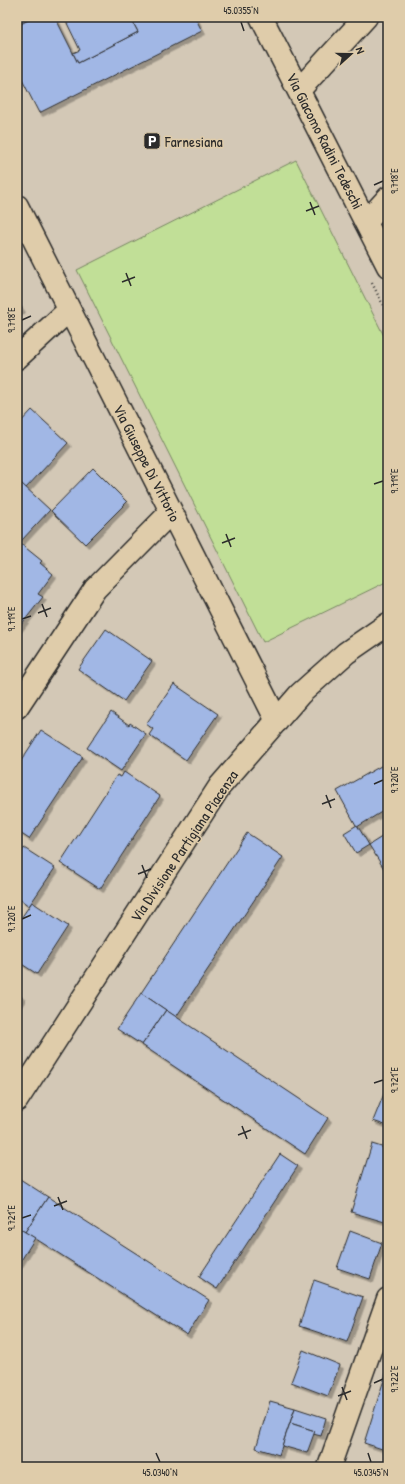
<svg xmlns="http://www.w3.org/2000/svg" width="405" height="1484" viewBox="0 0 405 1484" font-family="'Patrick Hand',sans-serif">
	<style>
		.green { fill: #c1df97; stroke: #768561 }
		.building { fill: #a1b7e5; stroke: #2b2b2b; filter: url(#shadow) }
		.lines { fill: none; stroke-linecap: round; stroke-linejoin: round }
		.minor-casing { stroke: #2b2b2b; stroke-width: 25 }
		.major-casing { stroke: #2b2b2b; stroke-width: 25 }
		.path { stroke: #2b2b2b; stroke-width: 2.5; stroke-dasharray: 1 3; stroke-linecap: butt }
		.minor { stroke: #dfccaa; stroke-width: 22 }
		.major { stroke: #dfccaa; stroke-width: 22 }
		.ticks { fill: none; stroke: #2b2b2b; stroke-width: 1.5 }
		.labels { text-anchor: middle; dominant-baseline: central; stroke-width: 3; stroke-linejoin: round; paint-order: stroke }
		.poi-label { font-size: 15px; fill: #2b2b2b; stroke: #dfccaa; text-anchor: start }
		.street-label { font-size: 15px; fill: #2b2b2b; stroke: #dfccaa }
		.neatline { fill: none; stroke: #2b2b2b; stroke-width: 1.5 }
		.ticks-label { font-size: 10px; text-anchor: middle; fill: #2b2b2b }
	</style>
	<defs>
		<filter id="shadow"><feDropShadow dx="3.5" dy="3.5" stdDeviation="0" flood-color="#0004"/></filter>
	</defs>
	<rect width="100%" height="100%" fill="#d3c8b6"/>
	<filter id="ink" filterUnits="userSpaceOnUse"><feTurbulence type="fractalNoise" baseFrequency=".025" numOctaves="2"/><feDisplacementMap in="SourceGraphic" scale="8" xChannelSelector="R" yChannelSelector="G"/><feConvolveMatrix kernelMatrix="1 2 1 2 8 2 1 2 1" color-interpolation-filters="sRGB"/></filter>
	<g filter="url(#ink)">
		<polygon class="green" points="296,160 388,344 388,581 263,642 77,270"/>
		<g class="building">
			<polygon points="17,17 34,17 17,26"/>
			<polygon points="34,17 55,17 78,63 138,32 130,17 195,17 202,31 39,113 17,70 17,26"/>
			<polygon points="64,17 130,17 138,32 78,63 73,53 80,50"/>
			<polygon points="17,302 22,309 17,313"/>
			<polygon points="32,410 68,443 26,488 17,479 17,426"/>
			<polygon points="93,468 127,502 85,544 51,511"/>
			<polygon points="22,484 50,510 21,541 17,537 17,490"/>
			<polygon points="21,544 42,561 40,563 53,574 38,594 43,597 17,630 17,549"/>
			<polygon points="106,629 152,661 124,701 78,669"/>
			<polygon points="174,684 218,714 186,760 149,735 153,729 146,724"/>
			<polygon points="111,712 129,725 130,723 146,734 121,771 87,748"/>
			<polygon points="41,730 83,757 29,839 17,831 17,767"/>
			<polygon points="388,762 388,808 357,827 337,791"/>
			<polygon points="124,772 160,796 100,889 60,863 117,775 121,777"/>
			<polygon points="357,825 369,845 356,853 344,833"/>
			<polygon points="247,833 283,857 176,1017 141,993"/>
			<polygon points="388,833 388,875 369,845"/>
			<polygon points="24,848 55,868 29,906 17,897 17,859"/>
			<polygon points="32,902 68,926 37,974 17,961 17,924"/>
			<polygon points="17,993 22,997 17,1005"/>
			<polygon points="141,993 166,1010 142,1045 117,1029"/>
			<polygon points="166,1010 328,1118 305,1154 142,1045"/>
			<polygon points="388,1084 388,1126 373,1121"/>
			<polygon points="372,1144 388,1149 388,1223 351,1212"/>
			<polygon points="280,1154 298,1166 217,1289 199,1277"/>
			<polygon points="20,1179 48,1197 25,1232 17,1227 17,1183"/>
			<polygon points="48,1197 209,1300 187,1335 25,1232"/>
			<polygon points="17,1227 35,1238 17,1267"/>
			<polygon points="350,1231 382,1243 370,1279 337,1268"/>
			<polygon points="314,1280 363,1297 347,1342 299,1326"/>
			<polygon points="303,1350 340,1365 328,1396 291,1382"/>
			<polygon points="388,1367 388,1451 364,1443"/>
			<polygon points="270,1401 295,1408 279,1455 256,1448"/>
			<polygon points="295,1408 326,1418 321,1436 313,1434 315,1431 290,1423"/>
			<polygon points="290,1423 315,1431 307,1453 282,1446"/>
		</g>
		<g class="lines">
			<defs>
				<g id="minor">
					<polyline points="299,90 366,17"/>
					<polyline points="17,206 277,721"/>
					<polyline points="366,222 388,198"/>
					<polyline points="17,358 69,310"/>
					<polyline points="17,707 95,589 171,512"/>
					<polyline points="17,1100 220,786 300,694 346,653 388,624"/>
					<polyline points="329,1467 388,1299"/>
				</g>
				<polyline id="major" points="261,17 388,266"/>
			</defs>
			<use href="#minor" class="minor-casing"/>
			<use href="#major" class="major-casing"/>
			<polyline class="path" points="372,283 388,315"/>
			<use href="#minor" class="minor"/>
			<use href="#major" class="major"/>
		</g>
	</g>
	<path class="ticks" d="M241 22 244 31M374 185 383 181M310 202 315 215M306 211 319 206M126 273 131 286M122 282 135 277M22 320 31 316M374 484 383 481M226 534 231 547M222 543 235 538M42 604 47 617M38 613 51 608M22 619 31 616M374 784 383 780M326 795 331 808M322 804 335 799M142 865 147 878M138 874 151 869M22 919 31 915M374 1083 383 1080M242 1126 247 1139M238 1135 251 1130M58 1197 63 1210M54 1206 67 1201M22 1218 31 1215M374 1383 383 1379M342 1387 347 1400M338 1396 351 1391M156 1453 160 1462M368 1453 371 1462"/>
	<defs>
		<symbol id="parking-square" viewBox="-11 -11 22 22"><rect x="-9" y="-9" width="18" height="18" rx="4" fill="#2b2b2b" stroke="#dfccaa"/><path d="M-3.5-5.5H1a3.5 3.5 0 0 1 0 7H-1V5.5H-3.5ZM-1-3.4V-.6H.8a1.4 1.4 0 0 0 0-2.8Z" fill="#fff"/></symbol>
	</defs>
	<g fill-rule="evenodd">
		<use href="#parking-square" x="142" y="131" width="20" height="20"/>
	</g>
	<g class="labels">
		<g class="poi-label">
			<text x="165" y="141">Farnesiana</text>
		</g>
		<g class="street-label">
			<text transform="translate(325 141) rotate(63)">Via Giacomo Radini Tedeschi</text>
			<text transform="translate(147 463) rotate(63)">Via Giuseppe Di Vittorio</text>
			<text transform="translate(184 846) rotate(-56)">Via Divisione Partigiana Piacenza</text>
		</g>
	</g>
	<rect width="405" height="1484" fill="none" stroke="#dfccaa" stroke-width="44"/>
	<g transform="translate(351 54) rotate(69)" stroke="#dfccaa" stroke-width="3" paint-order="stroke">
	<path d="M0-3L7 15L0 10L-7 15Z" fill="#2b2b2b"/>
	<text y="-6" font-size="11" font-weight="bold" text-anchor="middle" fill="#2b2b2b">N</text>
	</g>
	<rect x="22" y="22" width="361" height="1440" class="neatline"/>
	<g class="ticks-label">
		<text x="241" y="14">45.0355°N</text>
		<text transform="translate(394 181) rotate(-90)" y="4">9.718°E</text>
		<text transform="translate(11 320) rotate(-90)" y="4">9.718°E</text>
		<text transform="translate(394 481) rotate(-90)" y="4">9.719°E</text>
		<text transform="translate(11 619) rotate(-90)" y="4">9.719°E</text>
		<text transform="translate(394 780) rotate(-90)" y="4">9.720°E</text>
		<text transform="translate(11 919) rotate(-90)" y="4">9.720°E</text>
		<text transform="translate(394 1080) rotate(-90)" y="4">9.721°E</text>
		<text transform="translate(11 1218) rotate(-90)" y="4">9.721°E</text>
		<text transform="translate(394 1379) rotate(-90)" y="4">9.722°E</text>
		<text x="160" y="1476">45.0340°N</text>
		<text x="371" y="1476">45.0345°N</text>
	</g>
</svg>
